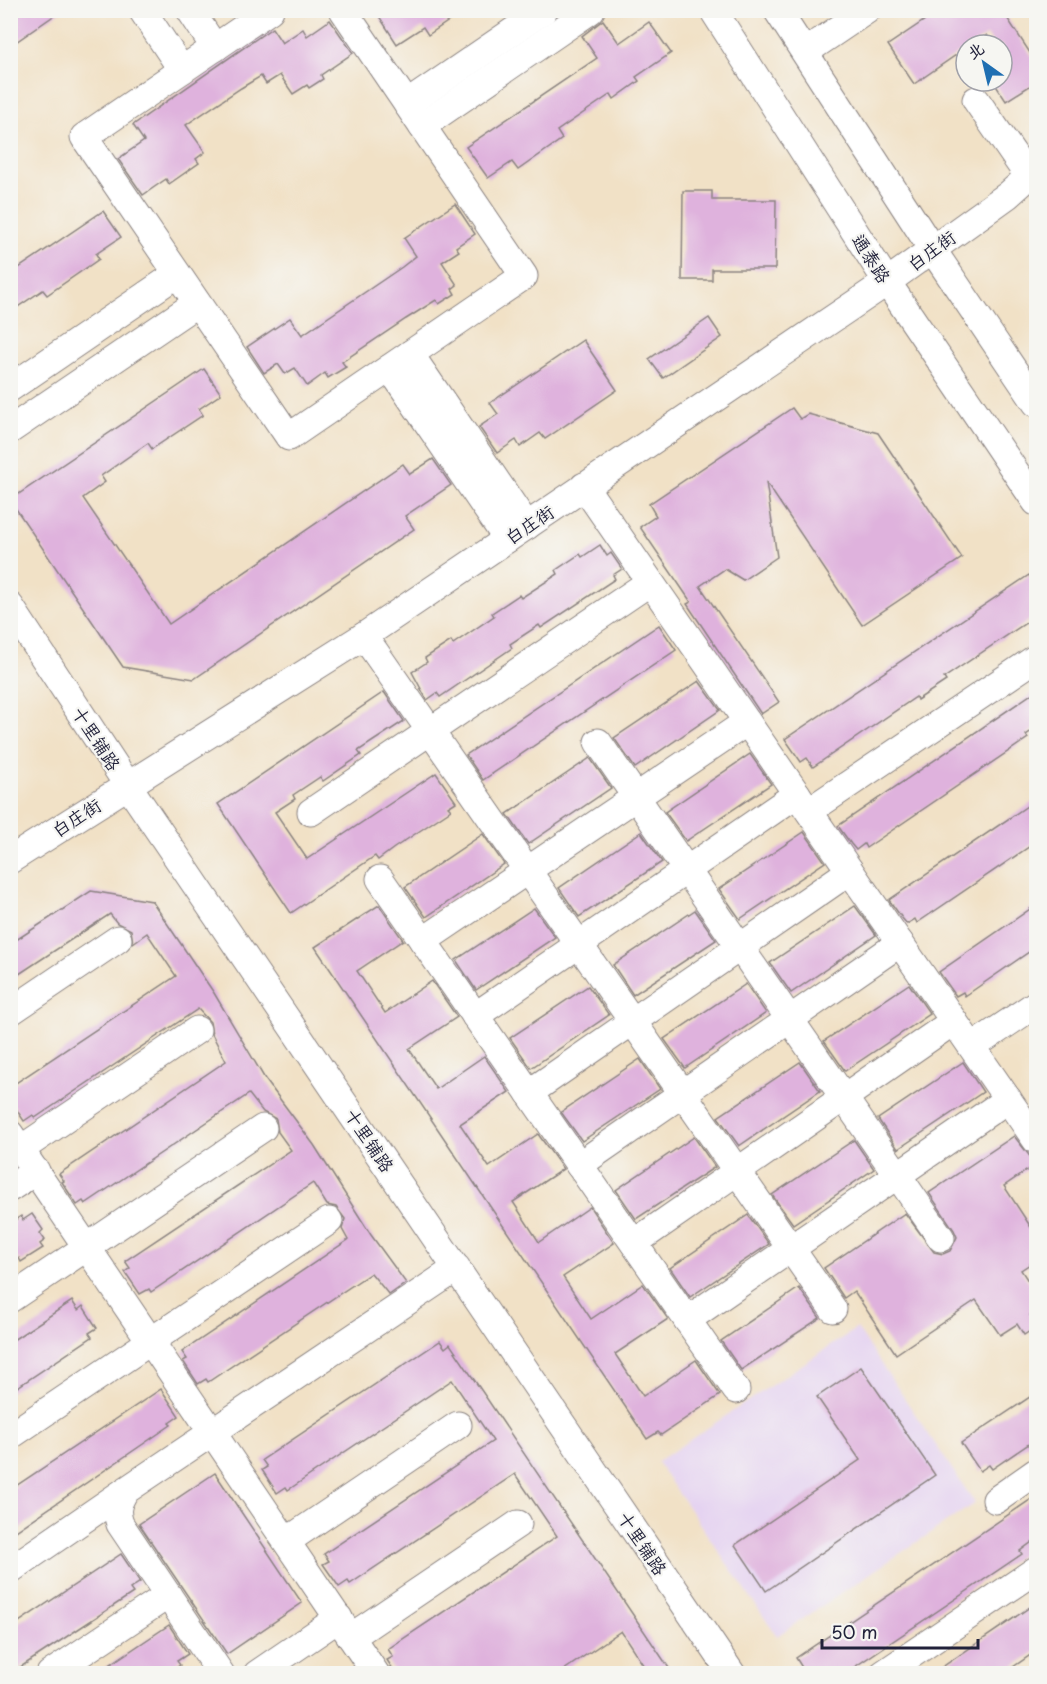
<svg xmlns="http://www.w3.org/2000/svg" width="1047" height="1684" viewBox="0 0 1047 1684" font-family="'Playpen Sans','LXGW WenKai TC',sans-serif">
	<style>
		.built { fill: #e5d3f1 }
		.building { fill: #dfb2dd }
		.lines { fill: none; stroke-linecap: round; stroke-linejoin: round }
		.minor-casing { stroke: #8a8280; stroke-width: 29 }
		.minor { stroke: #fff; stroke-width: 27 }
		.labels { text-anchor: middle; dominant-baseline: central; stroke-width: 4.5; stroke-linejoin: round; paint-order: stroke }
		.street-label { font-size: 18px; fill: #22223b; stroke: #f6f6f2 }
	</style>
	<rect width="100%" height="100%" fill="#f6f6f2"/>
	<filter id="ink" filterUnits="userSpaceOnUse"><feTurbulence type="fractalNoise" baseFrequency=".0167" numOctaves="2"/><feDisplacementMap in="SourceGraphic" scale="12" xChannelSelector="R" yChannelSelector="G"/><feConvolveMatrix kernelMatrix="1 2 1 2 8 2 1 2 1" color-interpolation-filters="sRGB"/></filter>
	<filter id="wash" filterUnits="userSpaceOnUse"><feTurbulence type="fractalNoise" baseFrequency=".008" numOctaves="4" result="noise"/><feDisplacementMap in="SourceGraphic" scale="24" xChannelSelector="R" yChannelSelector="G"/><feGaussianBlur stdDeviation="1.35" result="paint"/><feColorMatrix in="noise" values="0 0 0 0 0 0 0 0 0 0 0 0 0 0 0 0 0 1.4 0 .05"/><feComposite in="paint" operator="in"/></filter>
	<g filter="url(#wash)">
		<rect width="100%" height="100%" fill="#f1e1c6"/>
		<polygon class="built" points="857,1328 975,1503 777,1636 657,1462"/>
		<g id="blocks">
			<g class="building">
				<polygon points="10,10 62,10 10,46"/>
				<polygon points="375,10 465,10 428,35 423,27 397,44"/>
				<polygon points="940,10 1002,10 1036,62 1036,82 1006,101 993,81 1002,81 1002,45 994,45 987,35 971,45 966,45 966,48 914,84 888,45"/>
				<polygon points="330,20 353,53 321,75 323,79 309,88 307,85 293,94 280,75 266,84 261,76 241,88 186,125 205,152 196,159 199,163 169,184 166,179 143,195 118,159 144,141 133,125 272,28 282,43 303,29 307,36"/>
				<polygon points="603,20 619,43 649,22 671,53 636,77 639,81 614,99 611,94 557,131 562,139 518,170 512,162 488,178 466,147 597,58 582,36"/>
				<polygon points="683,191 712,191 712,200 776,200 775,269 712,269 712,280 682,280"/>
				<polygon points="455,204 475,234 456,247 459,251 442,262 457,285 452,289 455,294 439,304 436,300 406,319 342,362 346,367 328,378 325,373 307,386 295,368 285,374 278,364 264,373 247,347 290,318 302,335 402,267 416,256 404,238"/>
				<polygon points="103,211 121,237 96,254 99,259 47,295 43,290 10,312 10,274"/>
				<polygon points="709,318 722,337 663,378 649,359"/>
				<polygon points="583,340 617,390 545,439 540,433 520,447 516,440 497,453 479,427 498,414 490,403"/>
				<polygon points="204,369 221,394 199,409 203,415 152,449 148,443 101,476 105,482 83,498 169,624 403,464 410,474 433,459 451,485 405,516 414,529 194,679 123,667 10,500"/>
				<polygon points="792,408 800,419 808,414 878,433 962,558 862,625 766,482 777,557 743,580 725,569 700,586 779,702 761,714 687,604 691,602 640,527 656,516 649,504"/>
				<polygon points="600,545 607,556 611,553 622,569 613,575 615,579 541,628 539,625 510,644 512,648 440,697 437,693 427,700 412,672 427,662 425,658 451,641 453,644 494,616 492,613 519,595 521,598 558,574 556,570 580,554 582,557"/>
				<polygon points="1029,575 1036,586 1036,616 944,678 946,681 917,700 916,697 813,767 807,758 801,762 785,739"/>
				<polygon points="659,625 676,650 483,780 466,755"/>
				<polygon points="699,681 720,710 635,768 614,738"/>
				<polygon points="1036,691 1036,728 1026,735 1028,738 866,848 864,844 856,850 851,844 838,826"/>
				<polygon points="384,692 404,721 358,751 361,755 323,781 320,777 293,795 295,799 275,812 307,859 436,773 456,802 448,807 451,810 394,848 378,860 375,856 291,913 218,804"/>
				<polygon points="750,754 771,784 686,841 665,812"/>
				<polygon points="590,758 611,788 528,844 507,814"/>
				<polygon points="1036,800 1036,842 917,923 915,919 907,924 902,918 889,900"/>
				<polygon points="641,832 662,862 579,917 559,888"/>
				<polygon points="804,832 825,862 740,919 719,889"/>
				<polygon points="483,834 504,864 426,917 405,887"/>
				<polygon points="91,891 152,901 214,993 265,1079 314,1145 371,1235 406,1283 389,1295 371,1273 208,1382 206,1379 198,1384 183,1361 187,1359 182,1352 348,1240 342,1229 345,1219 336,1207 327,1205 313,1183 151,1292 149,1289 140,1294 125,1272 130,1268 125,1261 291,1150 278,1132 276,1119 263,1112 249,1094 85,1204 83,1201 77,1205 62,1182 64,1181 59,1174 226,1061 212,1034 210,1022 198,1009 35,1118 33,1115 24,1121 10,1100 10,1087 176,976 147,933 133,943 131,930 117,923 110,914 10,980 10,944"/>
				<polygon points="379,905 403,940 357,971 385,1013 432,981 457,1017 409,1049 436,1089 484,1056 509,1092 460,1124 489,1167 538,1134 563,1169 513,1202 539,1242 590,1207 614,1243 563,1277 591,1319 643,1284 668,1319 615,1354 643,1396 696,1360 720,1395 661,1435 658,1432 647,1439 315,947"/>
				<polygon points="1036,905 1036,947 965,996 963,992 956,996 939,972"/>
				<polygon points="855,906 876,935 791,993 770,963"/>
				<polygon points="534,908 555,937 476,990 456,960"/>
				<polygon points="695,910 716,940 633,995 613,965"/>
				<polygon points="746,984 766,1013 685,1068 664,1039"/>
				<polygon points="909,984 930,1014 845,1071 824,1041"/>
				<polygon points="588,986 609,1015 531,1068 510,1038"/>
				<polygon points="640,1059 660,1089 582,1141 561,1112"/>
				<polygon points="800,1062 820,1091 739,1146 718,1117"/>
				<polygon points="963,1062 983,1092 898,1149 878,1119"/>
				<polygon points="1014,1136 1036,1164 1004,1186 1036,1235 1036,1260 1021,1270 1036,1293 1036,1311 1030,1315 1036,1327 1024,1335 1017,1324 1000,1335 976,1300 896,1354 854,1291 844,1298 824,1268 905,1213 934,1252 943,1254 950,1251 957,1237 954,1230 929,1193"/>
				<polygon points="694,1137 715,1167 636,1219 616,1190"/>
				<polygon points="854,1140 874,1169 793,1224 772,1195"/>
				<polygon points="32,1214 43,1230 40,1233 45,1240 40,1244 43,1248 21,1262 19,1258 10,1264 10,1223 21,1216 23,1220"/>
				<polygon points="748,1215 769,1244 690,1297 670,1268"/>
				<polygon points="799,1288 820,1318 741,1370 721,1341"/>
				<polygon points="72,1301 78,1310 83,1306 97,1328 89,1333 92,1337 10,1392 10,1342"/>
				<polygon points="440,1341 445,1348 450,1344 673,1674 649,1674 621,1631 558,1674 396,1674 387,1660 393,1657 388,1649 557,1536 515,1474 350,1584 348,1581 339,1587 323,1564 329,1561 324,1554 493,1441 452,1380 288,1490 286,1487 277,1493 262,1470 267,1467 262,1460"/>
				<polygon points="861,1367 935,1475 766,1591 735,1545 860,1460 817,1397"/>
				<polygon points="161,1389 179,1416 169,1423 171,1425 10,1535 10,1490"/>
				<polygon points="1036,1393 1036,1439 992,1469 989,1465 980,1471 961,1443"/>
				<polygon points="215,1473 302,1603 227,1654 139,1524"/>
				<polygon points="1036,1496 1036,1539 1020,1551 1022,1554 844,1674 806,1674 796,1658"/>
				<polygon points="121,1554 140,1582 130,1589 133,1593 10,1674 10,1628"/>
				<polygon points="1036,1603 1036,1651 1003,1674 932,1674"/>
				<polygon points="169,1625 188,1654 177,1661 180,1665 168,1674 96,1674"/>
			</g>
		</g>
	</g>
	<g filter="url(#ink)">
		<use href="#blocks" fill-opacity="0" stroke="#8a8280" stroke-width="1.5"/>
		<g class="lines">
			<defs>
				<g id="minor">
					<polyline points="142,10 182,70"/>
					<polyline points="190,10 215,48"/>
					<polyline points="270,10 84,137 289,437 524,276 343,10"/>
					<polyline points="713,10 887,282 1036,502"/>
					<polyline points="777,10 932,249 1036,403"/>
					<polyline points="805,52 867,10"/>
					<polyline points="976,100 1029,177"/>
					<polyline points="407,104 544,10"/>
					<polyline points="422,126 591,10"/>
					<polyline points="410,354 527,526"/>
					<polyline points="390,368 507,539"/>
					<polyline points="10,388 177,274"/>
					<polyline points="10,430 197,303"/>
					<polyline points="584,486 1036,1140"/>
					<polyline points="10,606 127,784 732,1674"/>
					<polyline points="364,636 833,1309"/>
					<polyline points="598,742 941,1238"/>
					<polyline points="809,811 1036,658"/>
					<polyline points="311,812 650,582"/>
					<polyline points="10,860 364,636 887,282 1008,195 1036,170"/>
					<polyline points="380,879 736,1390"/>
					<polyline points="423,941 747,722"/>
					<polyline points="10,1012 118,939"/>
					<polyline points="475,1016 797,794"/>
					<polyline points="972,1047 1036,1004"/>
					<polyline points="529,1093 850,871"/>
					<polyline points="10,1134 376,1674"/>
					<polyline points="21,1149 197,1030"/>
					<polyline points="579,1165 900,943"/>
					<polyline points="10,1188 36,1171"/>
					<polyline points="634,1243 954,1021"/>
					<polyline points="10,1299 263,1128"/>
					<polyline points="687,1320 1008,1099"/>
					<polyline points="10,1436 329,1221"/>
					<polyline points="996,1500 1036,1472"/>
					<polyline points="287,1541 458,1425"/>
					<polyline points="10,1570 125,1491"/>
					<polyline points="351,1637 518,1524"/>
					<polyline points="50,1674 168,1595"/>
					<path d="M221 1674 120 1524C115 1510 118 1503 125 1491L457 1268"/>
					<polyline points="257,1674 339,1618"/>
					<polyline points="883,1674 1036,1570"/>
				</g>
			</defs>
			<use href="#minor" class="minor-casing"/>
			<use href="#minor" class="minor"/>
		</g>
	</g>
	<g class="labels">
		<g class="street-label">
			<text transform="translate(931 250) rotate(-36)">白庄街</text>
			<text transform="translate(872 258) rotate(57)">通泰路</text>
			<text transform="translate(529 524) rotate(-34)">白庄街</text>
			<text transform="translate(97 738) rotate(57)">十里铺路</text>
			<text transform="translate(76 817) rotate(-33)">白庄街</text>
			<text transform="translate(370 1140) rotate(56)">十里铺路</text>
			<text transform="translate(643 1543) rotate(56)">十里铺路</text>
		</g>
	</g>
	<rect width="1047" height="1684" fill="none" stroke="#f6f6f2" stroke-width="36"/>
	<g transform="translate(984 63) rotate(326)"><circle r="28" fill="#f6f6f2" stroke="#a1a1a9" stroke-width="1.5"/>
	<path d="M0-4.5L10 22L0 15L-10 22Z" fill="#1f6fb2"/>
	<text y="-9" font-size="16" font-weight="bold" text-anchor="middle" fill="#22223b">北</text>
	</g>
	<path d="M822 1639v9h156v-9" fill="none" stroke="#22223b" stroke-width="3"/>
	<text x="831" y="1639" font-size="18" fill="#22223b" stroke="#f6f6f2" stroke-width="4.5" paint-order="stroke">50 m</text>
</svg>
